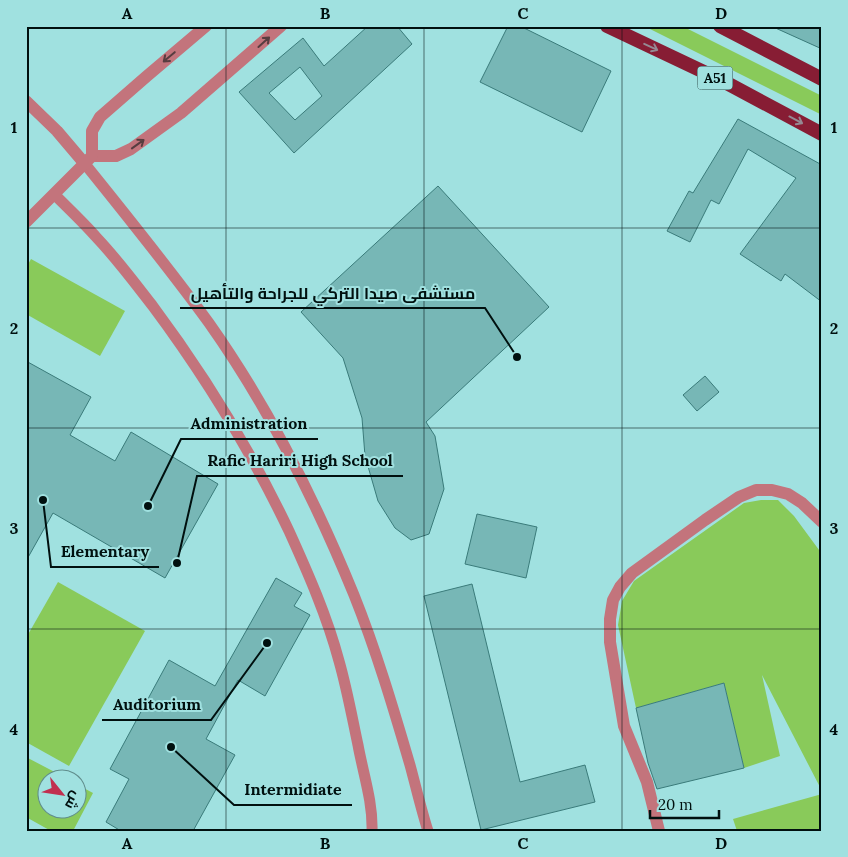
<svg xmlns="http://www.w3.org/2000/svg" width="848" height="857" viewBox="0 0 848 857" font-family="Lora,Cairo,serif">
	<style>
		.green { fill: #89ca5a }
		.building { fill: #77b7b6; stroke: #3a7b7a; fill-rule: evenodd }
		.lines { fill: none; stroke-linecap: round; stroke-linejoin: round }
		.service { stroke: #c3747c; stroke-width: 11 }
		.minor { stroke: #c3747c; stroke-width: 12 }
		.trunk { stroke: #871d34; stroke-width: 14 }
		.oneway { stroke: #583d40 }
		.oneway2 { stroke: #958993 }
		.grid { fill: none; stroke: #00100f; stroke-width: 1; stroke-opacity: 0.55 }
		.labels { text-anchor: middle; dominant-baseline: central; stroke-width: 4; stroke-linejoin: round; paint-order: stroke }
		.shield { fill: #a0e1e0; stroke: #304f4e; stroke-width: 1 }
		.shield-label { font-size: 14px; font-weight: bold; fill: #00100f }
		.leader { fill: none; stroke: #00100f; stroke-width: 2 }
		.callout-dot { fill: #00100f; stroke: #a0e1e0; stroke-width: 2 }
		.callout-label { font-size: 16px; text-anchor: middle; font-weight: bold; fill: #00100f; stroke: #a0e1e0; stroke-width: 4; stroke-linejoin: round; paint-order: stroke }
		.neatline { fill: none; stroke: #00100f; stroke-width: 2 }
		.grid-label { font-size: 16px; text-anchor: middle; font-weight: bold; fill: #00100f }
	</style>
	<rect width="100%" height="100%" fill="#a0e1e0"/>
	<g class="green">
		<polygon points="644,26 682,26 822,96 822,115"/>
		<polygon points="31,259 125,311 100,356 26,314 26,268"/>
		<polygon points="761,500 778,500 794,516 822,554 822,791 762,675 780,756 744,768 724,683 636,708 618,625 622,601 634,581 744,503"/>
		<polygon points="58,582 145,631 69,766 26,742 26,638"/>
		<polygon points="26,757 68,779 48,780 48,810 78,810 78,785 93,793 73,831 51,831 26,817"/>
		<polygon points="822,794 822,831 737,831 733,819"/>
	</g>
	<g class="building">
		<path d="M368 26H397L412 44 294 153 239 92 303 38 324 66ZM300 67 322 96 295 120 269 93Z"/>
		<polygon points="508,26 520,26 611,71 582,132 480,82"/>
		<polygon points="771,26 822,26 822,49"/>
		<polygon points="738,119 822,165 822,302 785,274 781,281 740,254 796,178 748,149 719,204 711,200 690,242 667,231 689,191 693,193"/>
		<polygon points="438,186 549,307 426,422 435,436 444,489 429,534 411,540 395,528 378,501 365,456 362,418 343,358 301,312"/>
		<polygon points="26,361 91,397 70,435 115,461 131,432 218,484 165,578 53,513 26,561"/>
		<polygon points="705,376 719,392 697,411 683,395"/>
		<polygon points="477,514 537,527 526,578 465,564"/>
		<polygon points="276,578 302,593 294,606 310,615 265,696 238,680 206,739 235,755 193,831 121,831 106,822 129,779 110,769 169,660 215,686"/>
		<polygon points="472,584 520,782 585,765 595,802 481,830 424,596"/>
		<polygon points="724,683 744,768 657,789 648,763 636,708"/>
	</g>
	<g class="lines">
		<g class="service">
			<path d="M85 164C127 216 169 268 209 323 267 405 316 502 354 595 376 650 393 707 410 765 416 787 421 809 428 831"/>
			<path d="M55 195C69 209 84 223 97 238 117 259 134 282 152 305 205 376 251 451 289 531 308 573 327 616 339 661 347 689 352 717 358 745 363 773 373 802 372 831"/>
		</g>
		<g class="minor">
			<polyline points="26,101 57,131 85,164"/>
			<polyline points="92,156 116,156 131,149 181,113 281,26"/>
			<polyline points="26,222 92,156 92,131 100,117 147,76 206,26"/>
			<polyline points="659,831 647,782 624,726 610,642 610,619 613,600 620,587 632,573 705,520 739,497 756,490 772,490 788,494 802,503 822,522"/>
		</g>
		<g class="trunk">
			<polyline points="607,26 723,81 822,134"/>
			<polyline points="720,26 822,79"/>
		</g>
	</g>
	<defs><path id="oneway-shaft" d="M-6 0H5M1.5-3L5.5 0L1.5 3" fill="none" stroke-width="1.6" stroke-linecap="round" stroke-linejoin="round" transform="scale(1.25)"/></defs>
	<g class="oneway">
		<use href="#oneway-shaft" transform="translate(264 42) rotate(-42)"/>
		<use href="#oneway-shaft" transform="translate(169 57) rotate(140)"/>
		<use href="#oneway-shaft" transform="translate(138 144) rotate(-36)"/>
	</g>
	<g class="oneway2">
		<use href="#oneway-shaft" transform="translate(651 47) rotate(25)"/>
		<use href="#oneway-shaft" transform="translate(796 120) rotate(28)"/>
	</g>
	<path class="grid" d="M226 26V831M424 26V831M622 26V831M26 228H822M26 428H822M26 629H822"/>
	<g class="labels">
		<rect class="shield" x="697.5" y="66.5" width="35" height="23" rx="4"/>
		<g class="shield-label">
			<text x="715" y="78">A51</text>
		</g>
	</g>
	<path class="leader" d="M517 357L485 308H180M148 506L181 439H318M177 563L197 476H403M43 500L51 567H159M267 643L211 720H102M171 747L234 805H352"/>
	<g class="callout-dot">
		<circle cx="517" cy="357" r="5"/>
		<circle cx="148" cy="506" r="5"/>
		<circle cx="177" cy="563" r="5"/>
		<circle cx="43" cy="500" r="5"/>
		<circle cx="267" cy="643" r="5"/>
		<circle cx="171" cy="747" r="5"/>
	</g>
	<g class="callout-label">
		<text x="333" y="299">مستشفى صيدا التركي للجراحة والتأهيل</text>
		<text x="249" y="429">Administration</text>
		<text x="300" y="466">Rafic Hariri High School</text>
		<text x="105" y="557">Elementary</text>
		<text x="157" y="710">Auditorium</text>
		<text x="293" y="795">Intermidiate</text>
	</g>
	<rect width="848" height="857" fill="none" stroke="#a0e1e0" stroke-width="55"/>
	<g transform="translate(62 794) rotate(120)"><circle r="24" fill="#a0e1e0" stroke="#608d8c"/>
	<path d="M0-4L9 19L0 12L-9 19Z" fill="#c1304f"/>
	<text y="-8" font-size="14" font-weight="bold" text-anchor="middle" fill="#00100f">ش</text>
	</g>
	<path d="M650 810v8h69v-8" fill="none" stroke="#00100f" stroke-width="2.5"/>
	<text x="658" y="810" font-size="15" fill="#00100f" stroke="#a0e1e0" stroke-width="4" paint-order="stroke">20 m</text>
	<rect x="28" y="28" width="792" height="802" class="neatline"/>
	<g class="grid-label">
		<text x="127" y="19">A</text>
		<text x="325" y="19">B</text>
		<text x="523" y="19">C</text>
		<text x="721" y="19">D</text>
		<text x="14" y="133">1</text>
		<text x="834" y="133">1</text>
		<text x="14" y="334">2</text>
		<text x="834" y="334">2</text>
		<text x="14" y="534">3</text>
		<text x="834" y="534">3</text>
		<text x="14" y="735">4</text>
		<text x="834" y="735">4</text>
		<text x="127" y="849">A</text>
		<text x="325" y="849">B</text>
		<text x="523" y="849">C</text>
		<text x="721" y="849">D</text>
	</g>
</svg>
